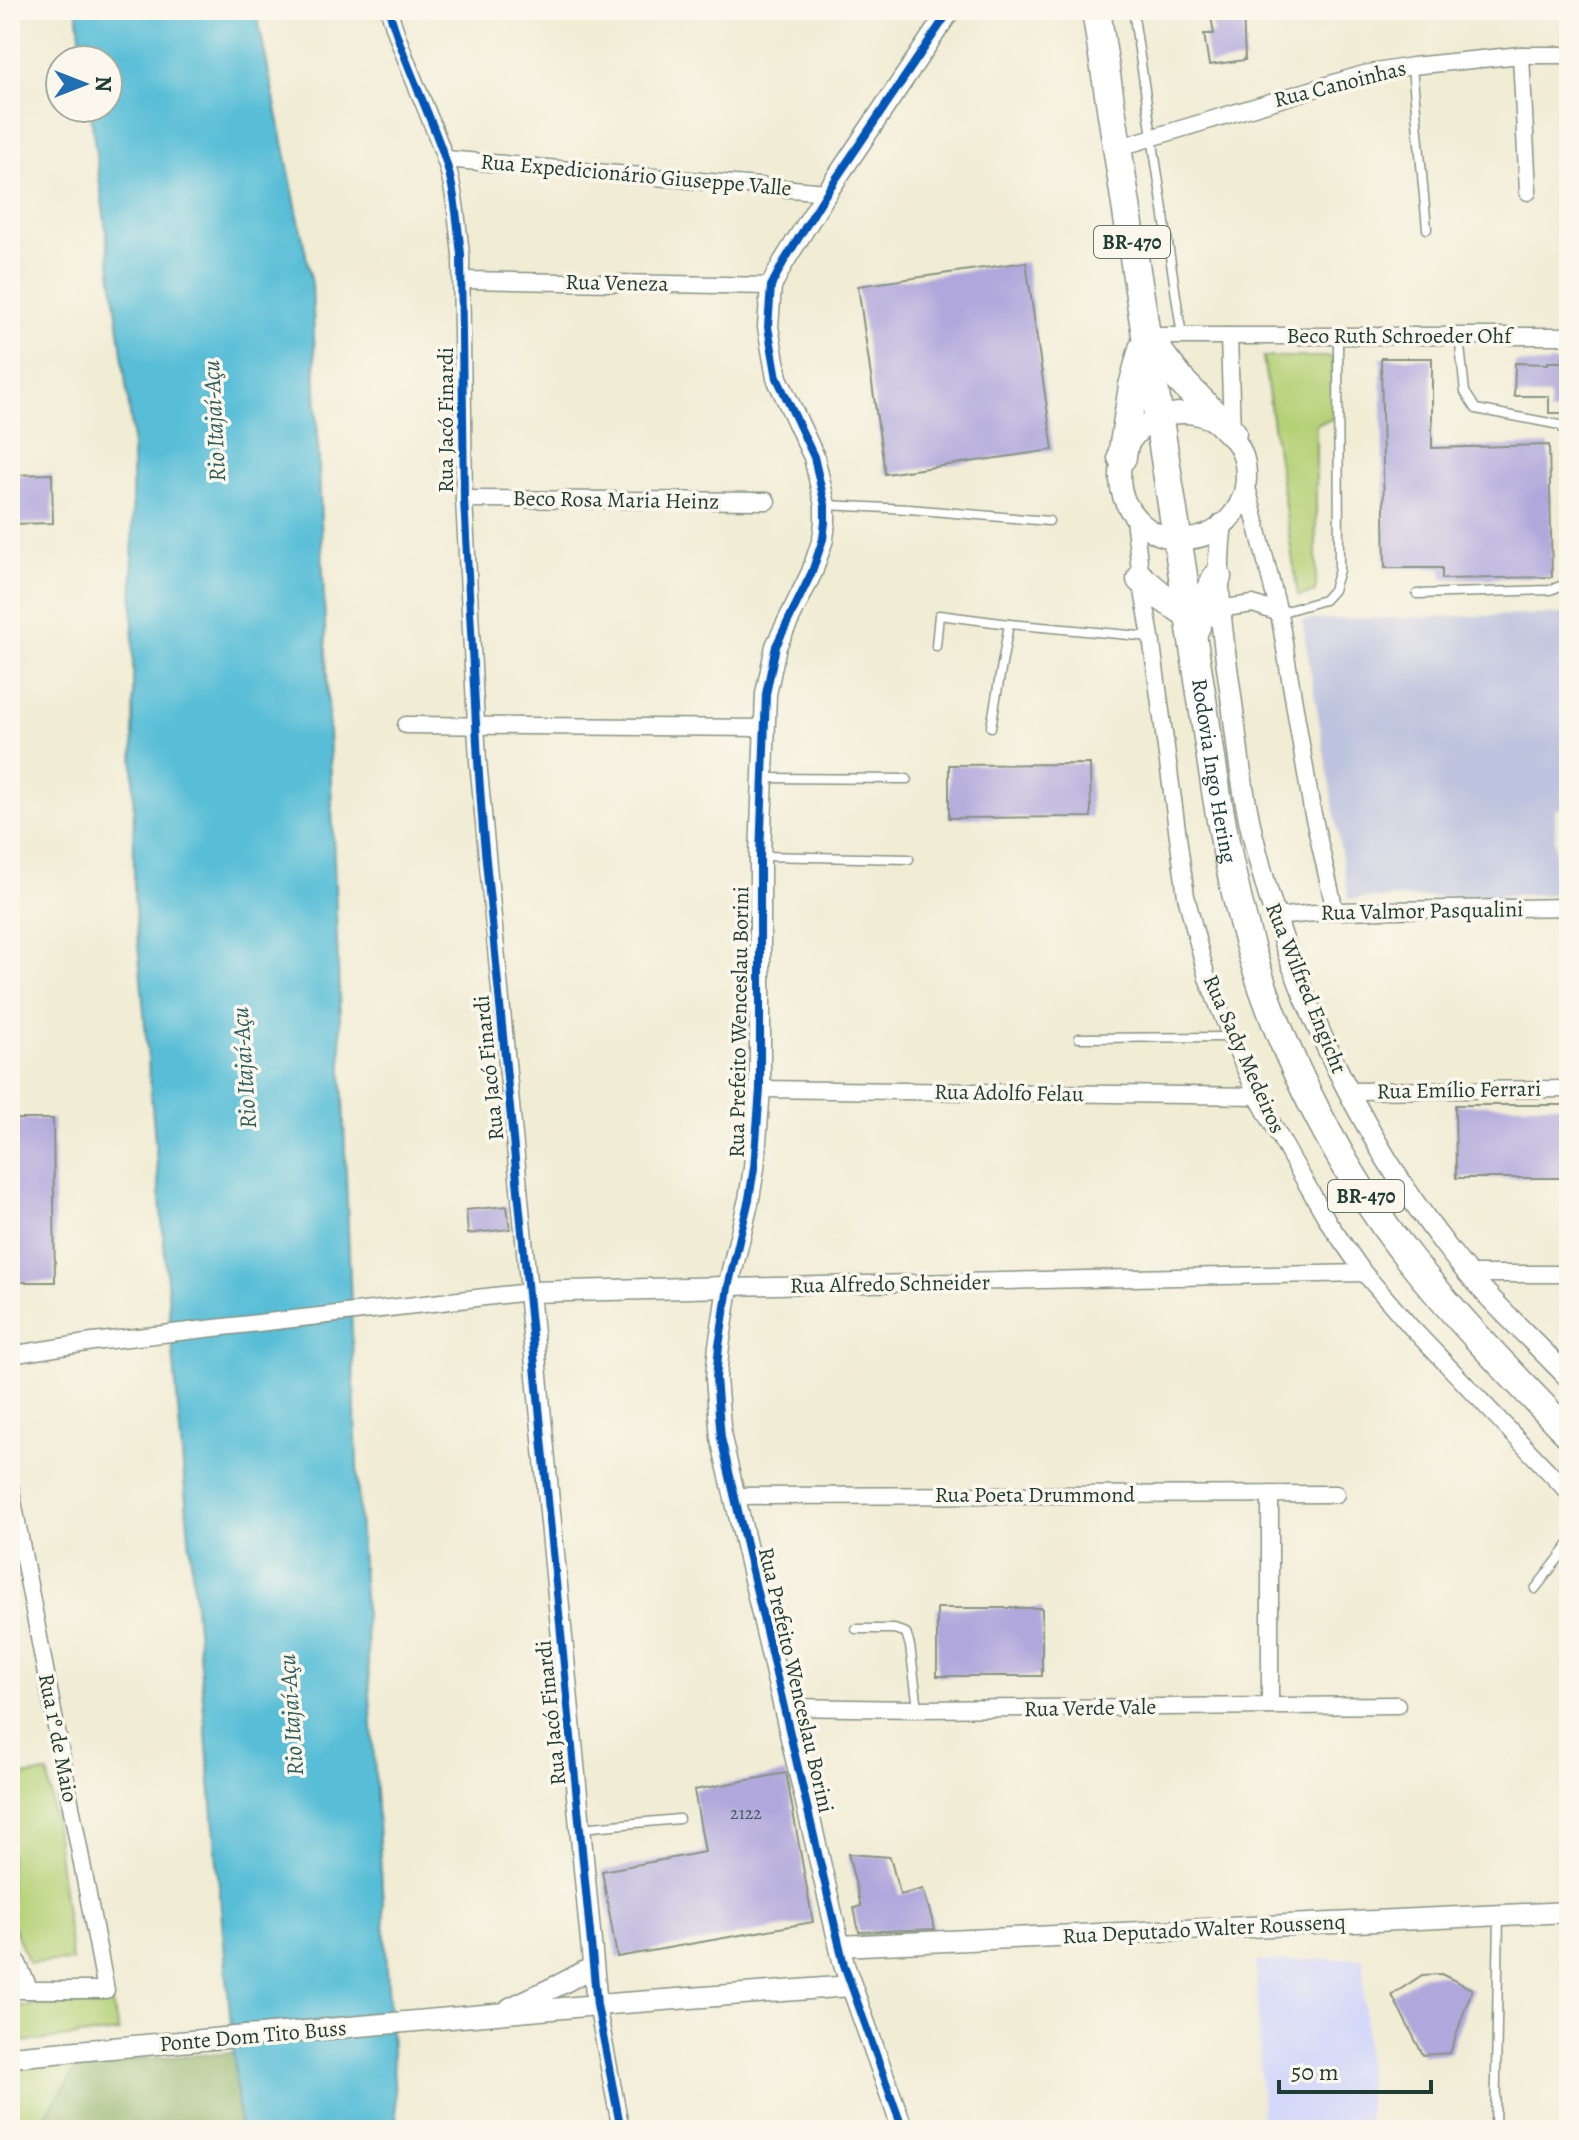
<svg xmlns="http://www.w3.org/2000/svg" width="1579" height="2140" viewBox="0 0 1579 2140" font-family="Alegreya,serif">
	<style>
		.built { fill: #d4d8f9 }
		.industrial { fill: #bdc3de }
		.green { fill: #b5d177; stroke: #6a8756; stroke-width: 2 }
		.forest { fill: #90b368; stroke: #58784e; stroke-width: 2 }
		.water { fill: #59bed7; stroke: #3c7e86; stroke-width: 2 }
		.building { fill: #b0a8dc }
		.lines { fill: none; stroke-linecap: round; stroke-linejoin: round }
		.service-casing { stroke: #889484; stroke-width: 11 }
		.minor-casing { stroke: #889484; stroke-width: 19 }
		.tertiary-casing { stroke: #889484; stroke-width: 23 }
		.trunk-casing { stroke: #889484; stroke-width: 31 }
		.service { stroke: #fff; stroke-width: 8 }
		.minor { stroke: #fff; stroke-width: 16 }
		.tertiary { stroke: #fff; stroke-width: 20 }
		.trunk { stroke: #fff; stroke-width: 28 }
		.cycleway-casing { stroke: #fbf7ec; stroke-width: 13 }
		.cycleway { stroke: #0057b8; stroke-width: 8 }
		.labels { text-anchor: middle; dominant-baseline: central; stroke-width: 7; stroke-linejoin: round; paint-order: stroke }
		.number-label { font-size: 18px; fill: #43585e }
		.shield { fill: #fbf7ec; stroke: #61756b; stroke-width: 2 }
		.shield-label { font-size: 20px; font-weight: bold; fill: #1f3d34 }
		.street-label { font-size: 22px; fill: #1f3d34; stroke: #fbf7ec }
		.water-label { font-size: 24px; font-style: italic; fill: #2e5d5d; stroke: #fbf7ec }
	</style>
	<rect width="100%" height="100%" fill="#fbf7ec"/>
	<filter id="ink" filterUnits="userSpaceOnUse"><feTurbulence type="fractalNoise" baseFrequency=".0125" numOctaves="2"/><feDisplacementMap in="SourceGraphic" scale="16" xChannelSelector="R" yChannelSelector="G"/><feConvolveMatrix kernelMatrix="1 2 1 2 8 2 1 2 1" color-interpolation-filters="sRGB"/></filter>
	<filter id="wash" filterUnits="userSpaceOnUse"><feTurbulence type="fractalNoise" baseFrequency=".006" numOctaves="4" result="noise"/><feDisplacementMap in="SourceGraphic" scale="32" xChannelSelector="R" yChannelSelector="G"/><feGaussianBlur stdDeviation="1.8" result="paint"/><feColorMatrix in="noise" values="0 0 0 0 0 0 0 0 0 0 0 0 0 0 0 0 0 1.4 0 .05"/><feComposite in="paint" operator="in"/></filter>
	<g filter="url(#wash)">
		<rect width="100%" height="100%" fill="#f1ecd4"/>
		<polygon class="built" points="1363,1958 1369,2130 1262,2130 1256,1962"/>
		<polygon class="industrial" points="1569,614 1569,808 1555,809 1555,894 1349,899 1302,620"/>
		<g class="green">
			<polygon points="1263,357 1333,357 1333,419 1316,424 1316,592 1298,596"/>
			<polygon points="48,1773 72,1961 29,1963 10,1919 10,1777"/>
			<polygon points="112,2004 119,2032 10,2043 10,2006"/>
			<polygon points="81,2062 36,2130 10,2130 10,2069"/>
		</g>
		<polygon class="forest" points="234,2053 240,2130 36,2130 81,2062"/>
		<polygon class="water" points="77,10 256,10 312,284 359,1516 397,2130 240,2130 134,897 132,430 90,108 108,108 108,60 83,60"/>
		<g id="blocks">
			<g class="building">
				<polygon points="1210,10 1243,10 1245,60 1209,65 1204,34 1214,34"/>
				<polygon points="1026,262 1053,450 885,474 858,286"/>
				<polygon points="1381,358 1432,358 1432,448 1549,445 1552,577 1442,579 1442,568 1385,568"/>
				<polygon points="1548,362 1569,362 1569,413 1549,413 1549,396 1514,396 1515,363 1548,364"/>
				<polygon points="52,474 53,523 10,524 10,475"/>
				<polygon points="1090,764 1091,817 949,818 949,765"/>
				<polygon points="1455,1105 1569,1105 1569,1178 1456,1178"/>
				<polygon points="10,1119 53,1119 55,1282 10,1282"/>
				<polygon points="507,1206 510,1229 468,1234 466,1210"/>
				<rect x="937" y="1608" width="105" height="68"/>
				<polygon points="786,1773 813,1922 617,1957 602,1871 705,1852 694,1790"/>
				<polygon points="848,1854 890,1857 900,1895 923,1889 935,1929 859,1932 854,1908 861,1906"/>
				<polygon points="1441,1974 1472,1989 1450,2053 1423,2055 1392,1995 1422,1975"/>
			</g>
		</g>
	</g>
	<g filter="url(#ink)">
		<use href="#blocks" fill-opacity="0" stroke="#889484" stroke-width="2"/>
		<g class="lines">
			<defs>
				<g id="service">
					<polyline points="1133,10 1182,336"/>
					<polyline points="1412,67 1427,229"/>
					<polyline points="1459,337 1465,392 1476,409 1560,425 1569,437"/>
					<polyline points="825,505 909,509 1049,521"/>
					<polyline points="1417,594 1550,590 1566,584 1569,579"/>
					<polyline points="1279,613 1324,600 1333,590 1339,570 1338,337"/>
					<polyline points="936,646 939,615 1009,624 1151,637"/>
					<polyline points="991,727 1009,624"/>
					<polyline points="763,778 907,779"/>
					<polyline points="761,856 909,859"/>
					<polyline points="1079,1038 1230,1037"/>
					<polyline points="1535,1589 1569,1545"/>
					<polyline points="856,1629 894,1629 906,1633 910,1646 918,1708"/>
					<polyline points="581,1828 679,1819"/>
					<polyline points="1495,2130 1499,1916"/>
				</g>
				<g id="minor">
					<polyline points="1521,55 1528,192"/>
					<polyline points="1117,148 1364,74 1412,66 1521,55 1569,55"/>
					<polyline points="445,159 827,192"/>
					<polyline points="463,280 771,286"/>
					<polyline points="1146,336 1569,336"/>
					<polyline points="1229,336 1232,433"/>
					<polyline points="1247,487 1279,613 1312,810 1335,911"/>
					<polyline points="464,499 767,501"/>
					<polyline points="1134,518 1141,579 1151,637 1186,896 1207,978 1231,1037 1257,1096 1292,1159 1329,1223 1364,1273 1410,1326 1569,1493"/>
					<polyline points="1211,610 1253,604 1279,613"/>
					<polyline points="406,725 763,728"/>
					<polyline points="1275,917 1335,911 1569,907"/>
					<polyline points="760,1089 1257,1096"/>
					<polyline points="1349,1091 1569,1089"/>
					<polyline points="1468,1274 1569,1274"/>
					<polyline points="728,1287 1364,1273"/>
					<path d="M10 1355 93 1342 529 1292 478 761 464 499 461 254C457 222 455 187 444 156 427 106 403 61 389 10"/>
					<polyline points="10,1485 106,1990 10,1990"/>
					<polyline points="1270,1494 1270,1706"/>
					<polyline points="734,1496 1336,1494"/>
					<polyline points="784,1707 918,1709 1397,1705"/>
					<polyline points="10,1946 30,1990"/>
					<polyline points="597,2005 621,2130"/>
				</g>
				<g id="tertiary">
					<circle cx="1183" cy="476" r="63"/>
					<path d="M1222 524C1213 589 1225 648 1233 711 1238 753 1243 796 1253 837 1287 980 1358 1133 1449 1250 1484 1296 1529 1336 1569 1378"/>
					<polyline points="840,1946 1569,1912"/>
					<polyline points="597,2005 529,1292 728,1287"/>
					<polyline points="510,2008 561,1984 593,1967"/>
					<polyline points="10,2057 597,2005 851,1986"/>
					<polyline points="903,2130 844,1965 721,1438 716,1378 719,1346 728,1287 749,1199 754,1168 760,1089 760,856 766,694 776,646 812,572 823,539 825,522 825,505 814,457 777,378 768,327 771,286 783,263 827,192 950,10"/>
				</g>
				<g id="trunk">
					<path id="s1" d="M1096 10 1217 797C1226 851 1237 904 1253 957 1284 1060 1343 1174 1409 1258 1458 1320 1514 1377 1569 1434"/>
					<polyline points="1147,337 1181,381 1232,433"/>
					<polyline points="1122,457 1133,386 1143,349"/>
					<polyline points="1141,579 1161,596 1189,614"/>
					<polyline points="1193,633 1217,577"/>
				</g>
			</defs>
			<use href="#service" class="service-casing"/>
			<use href="#minor" class="minor-casing"/>
			<use href="#tertiary" class="tertiary-casing"/>
			<use href="#trunk" class="trunk-casing"/>
			<use href="#service" class="service"/>
			<use href="#minor" class="minor"/>
			<use href="#tertiary" class="tertiary"/>
			<use href="#trunk" class="trunk"/>
			<defs>
				<g id="cycleway">
					<path d="M389 10C403 61 427 106 444 156 455 187 457 222 461 254L464 499 478 761 483 830 597 2005 621 2130"/>
					<polyline points="903,2130 844,1965 721,1438 716,1378 719,1346 728,1287 749,1199 754,1168 760,1089 760,856 766,694 776,646 812,572 823,539 825,522 825,505 814,457 777,378 768,327 771,286 783,263 827,192 950,10"/>
				</g>
			</defs>
			<use href="#cycleway" class="cycleway-casing"/>
			<use href="#cycleway" class="cycleway"/>
		</g>
	</g>
	<g class="labels">
		<g class="number-label">
			<text x="746" y="1813">2122</text>
		</g>
		<g class="shield">
			<rect x="1094" y="226" width="76" height="32" rx="6"/>
			<rect x="1328" y="1180" width="76" height="32" rx="6"/>
		</g>
		<g class="shield-label">
			<text x="1132" y="242">BR-470</text>
			<text x="1366" y="1196">BR-470</text>
		</g>
		<g class="street-label">
			<text transform="translate(1340 84) rotate(-14)">Rua Canoinhas</text>
			<text transform="translate(636 175) rotate(5)">Rua Expedicionário Giuseppe Valle</text>
			<text transform="translate(617 283) rotate(1)">Rua Veneza</text>
			<text x="1399" y="336">Beco Ruth Schroeder Ohf</text>
			<text transform="translate(446 420) rotate(-90)">Rua Jacó Finardi</text>
			<text transform="translate(616 500) rotate(1)">Beco Rosa Maria Heinz</text>
			<text stroke="none"><textPath href="#s1" startOffset="770">Rodovia Ingo Hering</textPath></text>
			<text transform="translate(1422 911) rotate(-1)">Rua Valmor Pasqualini</text>
			<text transform="translate(1306 988) rotate(68)">Rua Wilfred Engicht</text>
			<text transform="translate(739 1022) rotate(-89)">Rua Prefeito Wenceslau Borini</text>
			<text transform="translate(1244 1054) rotate(66)">Rua Sady Medeiros</text>
			<text transform="translate(489 1068) rotate(-96)">Rua Jacó Finardi</text>
			<text transform="translate(1459 1090) rotate(-1)">Rua Emílio Ferrari</text>
			<text transform="translate(1009 1093) rotate(1)">Rua Adolfo Felau</text>
			<text transform="translate(890 1284) rotate(-1)">Rua Alfredo Schneider</text>
			<text x="1035" y="1495">Rua Poeta Drummond</text>
			<text transform="translate(796 1680) rotate(77)">Rua Prefeito Wenceslau Borini</text>
			<text transform="translate(1090 1708) rotate(-1)">Rua Verde Vale</text>
			<text transform="translate(551 1713) rotate(-96)">Rua Jacó Finardi</text>
			<text transform="translate(58 1738) rotate(79)">Rua 1º de Maio</text>
			<text transform="translate(1204 1929) rotate(-3)">Rua Deputado Walter Roussenq</text>
			<text transform="translate(253 2036) rotate(-5)">Ponte Dom Tito Buss</text>
		</g>
		<g class="water-label">
			<text transform="translate(214 421) rotate(-93)">Rio Itajaí-Açu</text>
			<text transform="translate(244 1068) rotate(-94)">Rio Itajaí-Açu</text>
			<text transform="translate(291 1715) rotate(-94)">Rio Itajaí-Açu</text>
		</g>
	</g>
	<rect width="1579" height="2140" fill="none" stroke="#fbf7ec" stroke-width="40"/>
	<g transform="translate(84 84) rotate(90)"><circle r="38" fill="#fbf7ec" stroke="#a3ada2" stroke-width="2"/>
	<path d="M0-6L14 30L0 20L-14 30Z" fill="#1f6fb2"/>
	<text y="-12" font-size="22" font-weight="bold" text-anchor="middle" fill="#1f3d34">N</text>
	</g>
	<path d="M1279 2080v12h152v-12" fill="none" stroke="#1f3d34" stroke-width="4"/>
	<text x="1291" y="2080" font-size="24" fill="#1f3d34" stroke="#fbf7ec" stroke-width="6" paint-order="stroke">50 m</text>
</svg>
